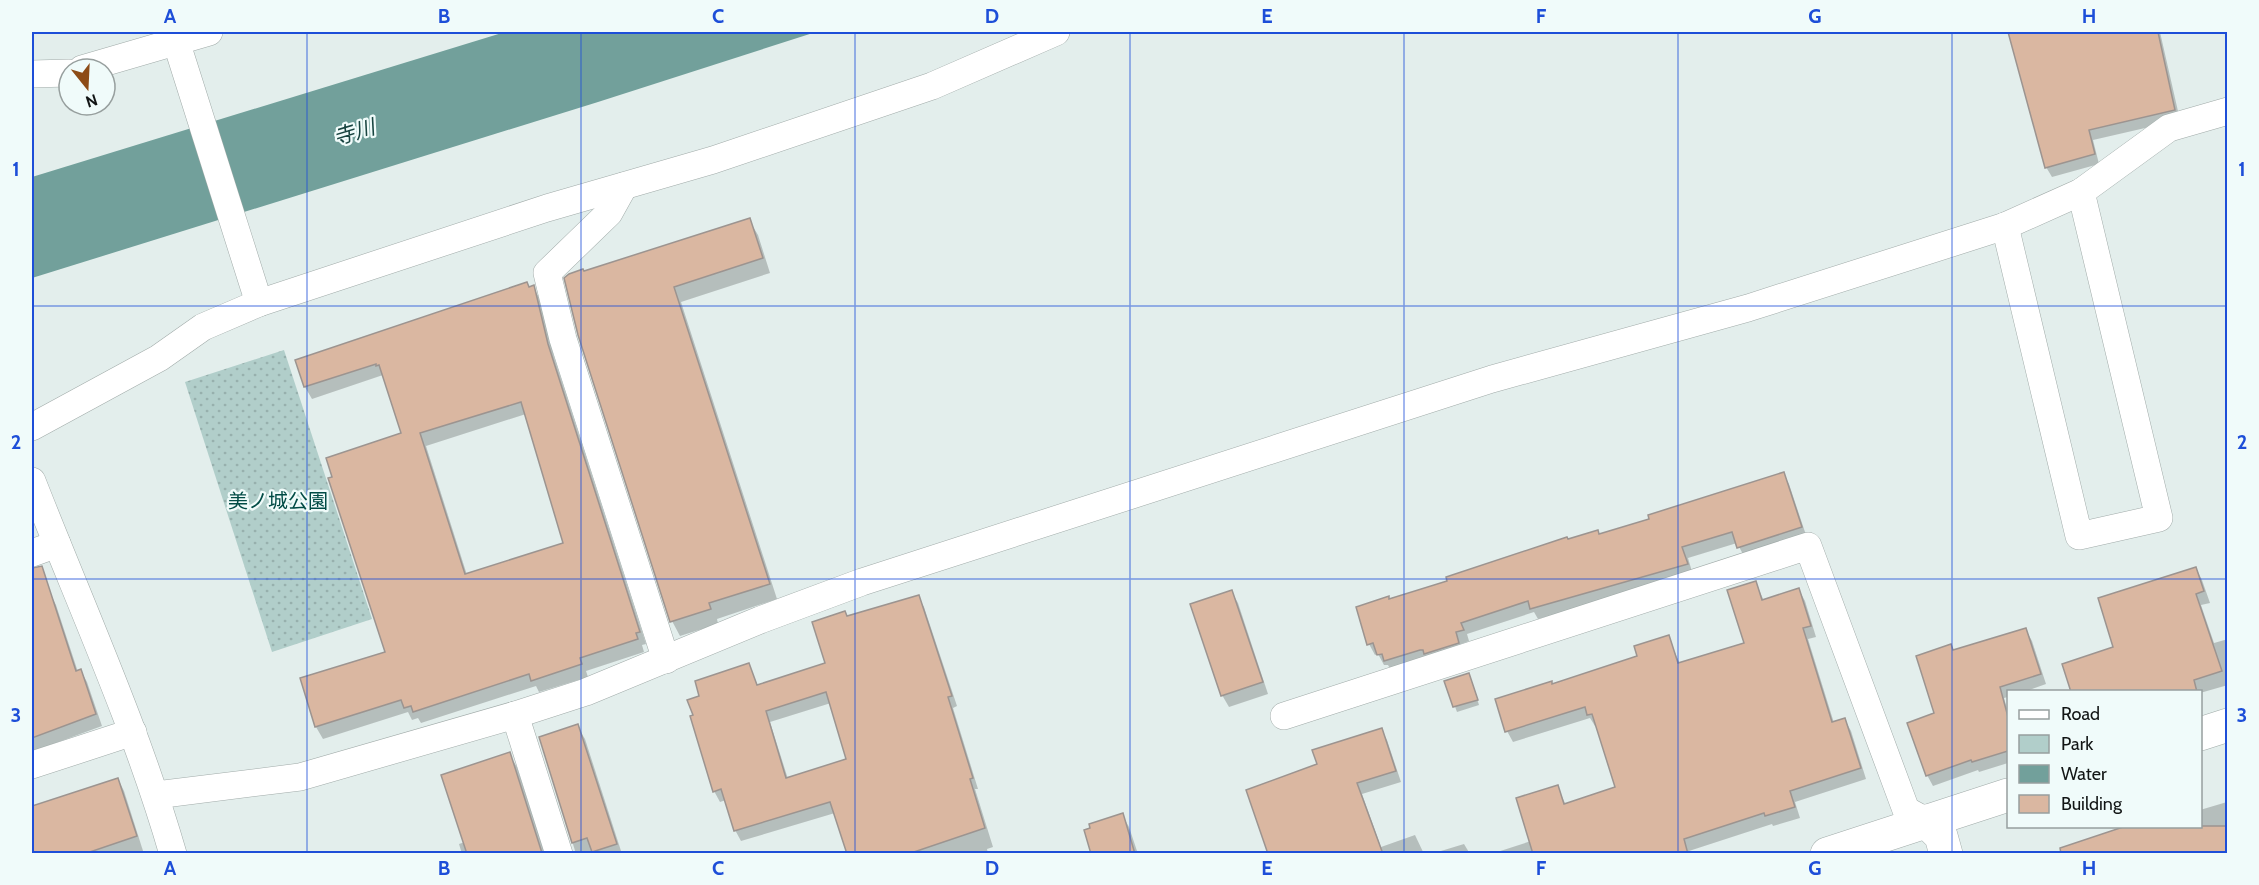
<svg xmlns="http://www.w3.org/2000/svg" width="2259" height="885" viewBox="0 0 2259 885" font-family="Cabin,'Noto Sans JP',sans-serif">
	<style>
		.green { fill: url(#green-dots) }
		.water { fill: #72a09b }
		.shadow { fill: #0003; fill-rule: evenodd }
		.building { fill: #dab7a1; stroke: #9c9490; stroke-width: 1.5; fill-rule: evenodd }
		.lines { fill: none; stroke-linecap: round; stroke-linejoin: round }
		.minor-casing { stroke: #a1aba9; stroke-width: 28 }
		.tertiary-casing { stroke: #a1aba9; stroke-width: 34 }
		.minor { stroke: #fff; stroke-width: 27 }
		.tertiary { stroke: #fff; stroke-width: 33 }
		.grid { fill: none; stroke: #1d4ed8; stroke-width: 1.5; stroke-opacity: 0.55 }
		.labels { text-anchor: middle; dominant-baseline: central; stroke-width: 4.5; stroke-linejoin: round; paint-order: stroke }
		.park-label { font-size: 20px; fill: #014b45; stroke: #f0fbfa }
		.water-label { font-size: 21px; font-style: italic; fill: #184440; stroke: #f0fbfa }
		.neatline { fill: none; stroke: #1d4ed8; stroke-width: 2 }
		.grid-label { font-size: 20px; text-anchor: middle; font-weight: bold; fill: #1d4ed8 }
	</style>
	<defs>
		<pattern id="green-dots" width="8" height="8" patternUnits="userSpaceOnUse" patternTransform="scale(1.5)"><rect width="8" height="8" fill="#b1ceca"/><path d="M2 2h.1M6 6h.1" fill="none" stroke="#97b0ad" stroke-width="1.8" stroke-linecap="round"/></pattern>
	</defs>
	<rect width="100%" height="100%" fill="#e3eeec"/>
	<polygon class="green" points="284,350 372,619 272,652 185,382"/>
	<polygon class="water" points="505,32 816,32 598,102 32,278 32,177"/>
	<g class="shadow">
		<polygon points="2010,32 2160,32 2180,120 2093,140 2099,164 2052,177 2046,167"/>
		<polygon points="749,220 758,235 770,273 681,302 777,599 717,619 718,624 680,636 672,621 583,273"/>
		<path d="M533 287 540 299 554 357 646 644 642 645 644 652 586 671 588 677 539 692 536 686 421 723 418 718 412 720 408 712 323 739 316 727 301 679 387 653 403 434 383 375 312 399 305 387 297 361ZM526 414 565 544 467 575 426 446Z"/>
		<polygon points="1783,473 1789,484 1807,538 1745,558 1737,543 1688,558 1693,575 1538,619 1534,612 1467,634 1469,641 1461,644 1464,654 1392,672 1388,665 1384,665 1378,654 1375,655 1369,644 1389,601 1567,540 1599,535 1651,520"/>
		<polygon points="2196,568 2202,580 2210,603 2201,605 2214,643 2228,639 2228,685 2200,693 2072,692"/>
		<polygon points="1756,583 1764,601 1799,590 1805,601 1816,637 1808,639 1834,723 1845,720 1851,731 1866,779 1795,802 1800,818 1773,826 1772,824 1689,851 1690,854 1491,854 1531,841 1557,787 1566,805 1617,788 1597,725 1595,726 1590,718 1513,742 1507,731 1552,686 1639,657 1668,637 1680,664 1746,644"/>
		<polygon points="1231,591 1238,603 1268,694 1229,707 1222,695"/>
		<polygon points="50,593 56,605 78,672 81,671 87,682 102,726 42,748 32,755 32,599"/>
		<path d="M918 597 924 607 957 706 953 708 978 789H975L993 847 987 849 988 854H850L835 813 741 841 735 830 726 800 720 802 714 791 695 716 701 697 749 665 758 686 827 664 847 618ZM831 703 848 760 788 779 770 722Z"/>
		<polygon points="2026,630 2032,641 2046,684 2024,692 2008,692 2008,697 2004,698 2008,712 2008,763 1979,772 1978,770 1933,786 1927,775 1936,714 1954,651"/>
		<polygon points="1471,680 1479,705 1457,712 1446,682"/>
		<polygon points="577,726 585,739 622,854 576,854 541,738"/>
		<polygon points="1381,729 1387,740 1401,782 1362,794 1381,847 1415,835 1424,854 1270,854 1319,765"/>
		<polygon points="509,754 517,767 545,854 462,854 459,844 465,842"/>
		<polygon points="118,779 124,791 144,854 32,854 32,815"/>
		<polygon points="2227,802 2228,803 2228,854 2200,826 2200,810"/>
		<polygon points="1122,815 1129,827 1138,854 1092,854"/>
		<polygon points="1464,844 1470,854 1431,854"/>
	</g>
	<g class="building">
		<polygon points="2008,32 2158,32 2175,110 2089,130 2095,154 2045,168"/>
		<polygon points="750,218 763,258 674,287 770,584 709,603 711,609 670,622 578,335 564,278 569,274 583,269 584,271"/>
		<path d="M527 282 529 287 534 285 548 344 640 632 636 633 638 639 580 658 582 664 531 681 529 674 413 712 411 706 404 708 401 700 315 727 300 678 385 652 328 478 332 477 326 458 401 433 379 365 376 366V364L304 387 295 360ZM521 402 563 543 465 574 420 433Z"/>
		<polygon points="1784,472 1802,527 1737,548 1732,532 1682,547 1688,564 1530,609 1528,601 1461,623 1464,630 1456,632 1459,643 1424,654 1423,650 1420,650 1384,661 1382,654 1377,655 1373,643 1367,645 1356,607 1389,596 1389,599 1447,581 1446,577 1567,537 1568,539 1598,530 1599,534 1649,519 1648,515"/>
		<polygon points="42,566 76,671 81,669 96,714 32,738 32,568"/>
		<polygon points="2196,567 2204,591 2196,594 2222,671 2194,680 2197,692 2071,692 2062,664 2113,647 2098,598"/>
		<polygon points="1756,581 1762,600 1799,588 1811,626 1803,628 1832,722 1845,718 1861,768 1790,791 1795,807 1765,816 1764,813 1684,839 1688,854 1533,854 1516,798 1558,785 1564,804 1615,787 1592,714 1587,715 1585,707 1505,732 1495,699 1552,681 1552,684 1637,656 1634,646 1669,635 1678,663 1744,643 1727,590"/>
		<polygon points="1232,590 1263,682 1221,696 1190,604"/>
		<path d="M919 595 952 696 948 697 973 778 970 779 985 828 908 854H847L830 802 734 831 721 789 713 792 690 716 693 715 687 700 699 696 695 681 749 663 757 685 825 663 812 622 845 611 847 616ZM826 692 846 759 786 778 766 711Z"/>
		<polygon points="2026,628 2041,674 2000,687 2008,717 2008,751 1972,762 1971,760 1926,776 1907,723 1934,713 1916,656 1951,644 1953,650"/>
		<polygon points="1469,673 1478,700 1453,707 1444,681"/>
		<polygon points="578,724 617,844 592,852 587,838 572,843 539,737"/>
		<polygon points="1382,728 1396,771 1357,783 1383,854 1268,854 1246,790 1317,764 1312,750"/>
		<polygon points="510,752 542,853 467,854 441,775"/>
		<polygon points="118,778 137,836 84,854 32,854 32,806"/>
		<polygon points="1123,813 1135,854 1091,854 1084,830 1090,828 1089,824"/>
		<polygon points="2126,826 2228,826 2228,854 2061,854 2060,848"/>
	</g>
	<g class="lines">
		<defs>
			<g id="minor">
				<polyline points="176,41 259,303"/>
				<polyline points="82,69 209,32"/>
				<polyline points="32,74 69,73"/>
				<polyline points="624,186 609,213 547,273 563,339 666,660"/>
				<polyline points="2005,226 2079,536 2159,518 2081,192"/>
				<polyline points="32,427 159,358 203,327 259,303 547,208 713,160 932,86 1056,32"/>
				<path d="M32 481C80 604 136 726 173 854"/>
				<polyline points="32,553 57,544"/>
				<polyline points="515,715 559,854"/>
				<polyline points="1284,716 1808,546 1906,810 1926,821"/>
				<polyline points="32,765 133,732"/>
				<polyline points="156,795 300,777 515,715 586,692 760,620 862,582 1492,379 1748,308 2005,226 2081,192 2169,128 2228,111"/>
			</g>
			<g id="tertiary">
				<polyline points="2200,734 2228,725"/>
				<polyline points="1926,821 1941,836 1946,854"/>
				<polyline points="1827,854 2008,795"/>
			</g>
		</defs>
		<use href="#minor" class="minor-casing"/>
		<use href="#tertiary" class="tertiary-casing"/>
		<use href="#minor" class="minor"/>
		<use href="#tertiary" class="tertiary"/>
	</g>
	<path class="grid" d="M307 32V854M581 32V854M855 32V854M1130 32V854M1404 32V854M1678 32V854M1952 32V854M32 306H2228M32 579H2228"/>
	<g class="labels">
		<g class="park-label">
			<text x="278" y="501">美ノ城公園</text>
		</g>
		<g class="water-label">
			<text transform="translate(354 132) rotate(-17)">寺川</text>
		</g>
	</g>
	<rect width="2259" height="885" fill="none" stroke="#f0fbfa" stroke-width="66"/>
	<rect x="2007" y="690" width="195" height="138" fill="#f0fbfa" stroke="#979f9e" stroke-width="1.5"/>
	<rect x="2019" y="710" width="30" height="9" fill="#ffffff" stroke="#979f9e" stroke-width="1.5"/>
	<text x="2061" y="720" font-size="18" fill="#121515">Road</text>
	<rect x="2019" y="735" width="30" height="18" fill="#b1ceca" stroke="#979f9e" stroke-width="1.5"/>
	<text x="2061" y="750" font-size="18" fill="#121515">Park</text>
	<rect x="2019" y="765" width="30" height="18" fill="#72a09b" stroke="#979f9e" stroke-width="1.5"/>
	<text x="2061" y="780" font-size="18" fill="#121515">Water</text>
	<rect x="2019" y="795" width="30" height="18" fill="#dab7a1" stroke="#979f9e" stroke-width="1.5"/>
	<text x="2061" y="810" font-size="18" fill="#121515">Building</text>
	<g transform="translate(87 87) rotate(162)"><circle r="28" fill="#f0fbfa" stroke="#979f9e" stroke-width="1.5"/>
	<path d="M0-4.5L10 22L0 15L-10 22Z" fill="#8d4c17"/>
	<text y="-9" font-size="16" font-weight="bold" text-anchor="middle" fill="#121515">N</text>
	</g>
	<rect x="33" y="33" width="2193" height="819" class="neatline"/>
	<g class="grid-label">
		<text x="170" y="23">A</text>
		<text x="444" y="23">B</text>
		<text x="718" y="23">C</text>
		<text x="992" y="23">D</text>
		<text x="1267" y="23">E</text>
		<text x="1541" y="23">F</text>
		<text x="1815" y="23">G</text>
		<text x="2089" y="23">H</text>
		<text x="16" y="176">1</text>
		<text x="2242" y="176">1</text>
		<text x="16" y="449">2</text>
		<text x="2242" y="449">2</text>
		<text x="16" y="722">3</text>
		<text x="2242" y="722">3</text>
		<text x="170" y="875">A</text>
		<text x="444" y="875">B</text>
		<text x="718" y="875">C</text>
		<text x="992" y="875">D</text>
		<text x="1267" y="875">E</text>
		<text x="1541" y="875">F</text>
		<text x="1815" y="875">G</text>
		<text x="2089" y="875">H</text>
	</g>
</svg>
